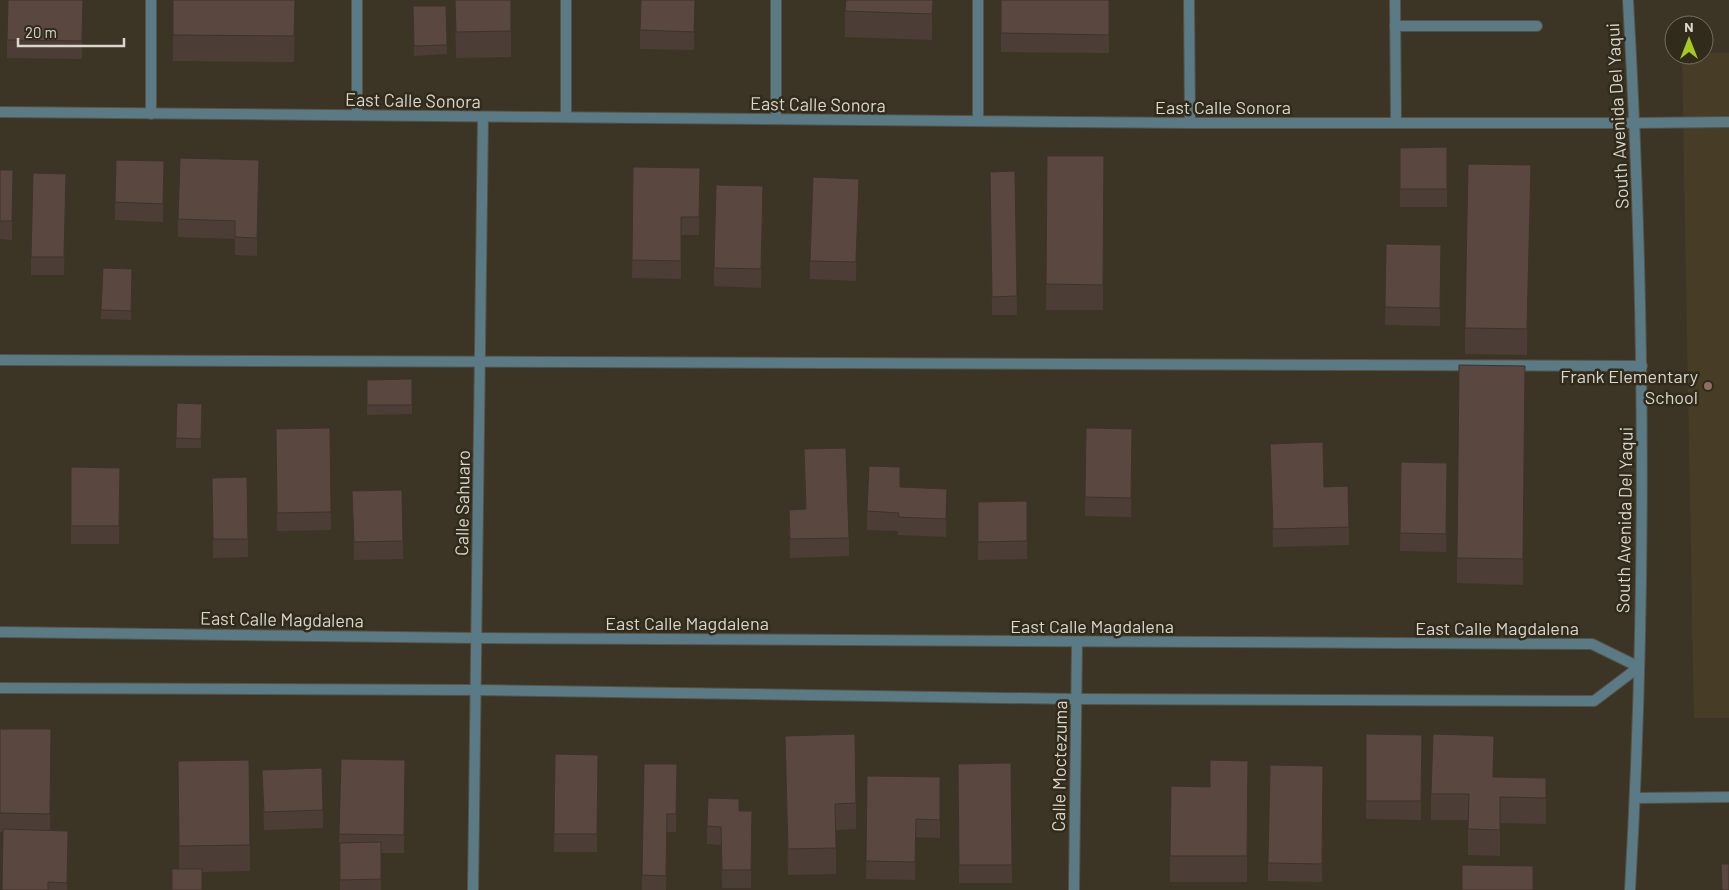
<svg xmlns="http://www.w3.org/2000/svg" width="1729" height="890" viewBox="0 0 1729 890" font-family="Barlow,sans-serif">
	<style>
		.built { fill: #473d27 }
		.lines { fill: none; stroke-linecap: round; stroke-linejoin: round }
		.service-casing { stroke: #585243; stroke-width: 12 }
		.minor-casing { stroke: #585243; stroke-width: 12 }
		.tertiary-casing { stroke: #585243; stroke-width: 12 }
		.service { stroke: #5a7b85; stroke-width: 10 }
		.minor { stroke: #5a7b85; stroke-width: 10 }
		.tertiary { stroke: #5a7b85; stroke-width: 10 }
		.wall { fill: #4d3d37 }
		.shaded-wall { fill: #3e322d }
		.building { fill: #594740; stroke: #3e322d }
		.education-dot { fill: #8d6e63; stroke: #312b1b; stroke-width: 2 }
		.labels { text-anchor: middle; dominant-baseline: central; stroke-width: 5; stroke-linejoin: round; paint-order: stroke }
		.street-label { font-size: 18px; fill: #dad6cc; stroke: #312b1b }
		.poi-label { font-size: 18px; fill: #dad6cc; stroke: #312b1b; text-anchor: end }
	</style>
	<rect width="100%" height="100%" fill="#3c3525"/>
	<polygon class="built" points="1704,53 1729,53 1729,718 1694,718 1682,55"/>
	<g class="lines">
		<defs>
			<g id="service">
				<polyline points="151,0 151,114"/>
				<polyline points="566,0 566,117"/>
				<polyline points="1395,0 1396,123"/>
				<polyline points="1395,26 1537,26"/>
				<polyline points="978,121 978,0"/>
				<polyline points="1636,123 1729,122"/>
				<polyline points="0,360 1642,366"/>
			</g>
			<g id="minor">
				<polyline points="776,0 776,119"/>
				<polyline points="1189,0 1190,123"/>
				<polyline points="0,112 1190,123 1636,123"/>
				<polyline points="357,115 357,0"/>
				<polyline points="0,632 477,638 1592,644 1639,667 1594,701 1076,699 476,690 0,688"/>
				<polyline points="1636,798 1729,797"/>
				<polyline points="473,890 483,117"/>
				<polyline points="1074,890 1077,642"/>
			</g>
			<path id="tertiary" d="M1628 0C1645 296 1647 594 1630 890"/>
		</defs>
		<use href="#service" class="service-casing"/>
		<use href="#minor" class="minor-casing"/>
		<use href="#tertiary" class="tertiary-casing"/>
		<use href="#service" class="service"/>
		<use href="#minor" class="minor"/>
		<use href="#tertiary" class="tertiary"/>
	</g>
	<g class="wall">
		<polygon points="83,0 82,59 7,58 7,40"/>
		<polygon points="295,0 294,62 173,61 173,35"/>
		<polygon points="455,0 511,0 511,57 456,58"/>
		<polygon points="695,0 694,50 640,49 640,30"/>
		<polygon points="934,0 932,40 845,37 845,11"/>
		<polygon points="1001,0 1109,0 1109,53 1001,52"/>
		<polygon points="413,6 446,6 447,54 414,56"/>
		<polygon points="1447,147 1447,207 1400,207 1400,148"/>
		<polygon points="1047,156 1104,156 1103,310 1046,310"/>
		<polygon points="633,167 700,168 699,235 681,235 681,279 632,278"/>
		<polygon points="0,170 13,189 12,240 0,239"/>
		<polygon points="1015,171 1017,315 992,315 990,190"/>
		<polygon points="259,178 257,256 235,255 235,239 178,237 178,219"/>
		<polygon points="164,179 163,222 115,220 115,202"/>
		<polygon points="1531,191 1527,355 1465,354 1465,328"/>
		<polygon points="66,192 64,275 31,275 31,257"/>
		<polygon points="859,197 856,281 810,279 810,261"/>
		<polygon points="763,204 761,288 714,286 714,268"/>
		<polygon points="1386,244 1441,263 1440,326 1385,325"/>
		<polygon points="132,269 131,320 101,319 101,310"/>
		<polygon points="412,379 412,414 367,415 367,380"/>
		<polygon points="1525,392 1523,585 1457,583 1457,558"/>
		<polygon points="177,403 202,404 201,448 176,448"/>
		<polygon points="330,428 331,530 277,531 276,429"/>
		<polygon points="1086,428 1132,429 1131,517 1085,516"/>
		<polygon points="1270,444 1349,527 1349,545 1273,547"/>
		<polygon points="804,449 849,538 849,556 790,558 789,510 805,509"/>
		<polygon points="1401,462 1447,463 1446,552 1400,551"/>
		<polygon points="71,467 120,468 119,544 71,544"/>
		<polygon points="212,478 248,539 248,557 213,558"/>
		<polygon points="900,487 947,507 946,537 898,535 898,531 867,530 867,511"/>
		<polygon points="352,491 403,541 403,559 354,560"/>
		<polygon points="1027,501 1027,559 978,560 978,502"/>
		<polygon points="0,729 51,729 50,831 68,831 67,890 2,890 3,832 0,832"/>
		<polygon points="1366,734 1422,735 1421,820 1366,819"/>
		<polygon points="785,736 856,803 856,829 836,830 836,874 788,875"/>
		<polygon points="555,754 598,755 597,852 554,852"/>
		<polygon points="405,760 404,853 381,853 381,890 340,890 339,834"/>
		<polygon points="178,761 250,845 250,871 202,872 179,869"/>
		<polygon points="1248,761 1247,882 1170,882 1170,856 1210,787"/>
		<polygon points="1011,763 1012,883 959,883 958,764"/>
		<polygon points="262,770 323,810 323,828 264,830"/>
		<polygon points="867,776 940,777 940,838 916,837 915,880 866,879"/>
		<polygon points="1494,777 1546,778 1546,824 1500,823 1500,856 1468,855 1468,820 1431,820 1431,794"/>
		<polygon points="677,783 676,832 667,832 666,890 642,890 642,875"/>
		<polygon points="1323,784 1322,882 1268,881 1268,863"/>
		<polygon points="739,811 752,811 751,888 722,888 721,845 707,844 707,826"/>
	</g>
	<g class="shaded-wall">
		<polygon points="933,0 934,0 932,40 932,14"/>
		<polygon points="259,160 259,178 257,256 257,238"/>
		<polygon points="164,161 164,179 163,222 163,204"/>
		<polygon points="1531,165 1531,191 1527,355 1527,329"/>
		<polygon points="13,170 13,189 12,240 12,221"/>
		<polygon points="859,179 859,197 856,281 856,262"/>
		<polygon points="1525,366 1525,392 1523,585 1523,559"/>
		<polygon points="947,489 947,507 946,537 946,519"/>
	</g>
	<g class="building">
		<polygon points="8,0 83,0 82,41 7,40"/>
		<polygon points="173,0 295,0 294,36 173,35"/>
		<polygon points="455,0 511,0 511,31 456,32"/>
		<polygon points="641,0 695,0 694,32 640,30"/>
		<polygon points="846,0 933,0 932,14 845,11"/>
		<polygon points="1001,0 1109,0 1109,35 1001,33"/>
		<polygon points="413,6 446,6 447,45 414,46"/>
		<polygon points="1447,147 1447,189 1400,189 1400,148"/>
		<polygon points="1047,156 1104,156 1103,285 1046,284"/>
		<polygon points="180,158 259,160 257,238 235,237 235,221 178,219"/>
		<polygon points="116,160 164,161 163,204 115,202"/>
		<polygon points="1468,164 1531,165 1527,329 1465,328"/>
		<polygon points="633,167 700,168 699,217 681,217 681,261 632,260"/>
		<polygon points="0,170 13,170 12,221 0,221"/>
		<polygon points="1015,171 1017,296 992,297 990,172"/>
		<polygon points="33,173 66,174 64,257 31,257"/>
		<polygon points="813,177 859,179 856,262 810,261"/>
		<polygon points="716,185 763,186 761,269 714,268"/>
		<polygon points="1386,244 1441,245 1440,308 1385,307"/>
		<polygon points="103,268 132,269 131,311 101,310"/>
		<polygon points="1459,365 1525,366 1523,559 1457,558"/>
		<polygon points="412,379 412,405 367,405 367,380"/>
		<polygon points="177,403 202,404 201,439 176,438"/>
		<polygon points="330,428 331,512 277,513 276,429"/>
		<polygon points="1086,428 1132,429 1131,498 1085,497"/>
		<polygon points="1323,442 1324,487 1348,486 1349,527 1273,529 1270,444"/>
		<polygon points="846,448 849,538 790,539 789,510 806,509 804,449"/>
		<polygon points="1401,462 1447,463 1446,534 1400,533"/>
		<polygon points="869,466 900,467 900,487 947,489 946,519 898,517 899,513 867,511"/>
		<polygon points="71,467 120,468 119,526 71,526"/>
		<polygon points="247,477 248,539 213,539 212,478"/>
		<polygon points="402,490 403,541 354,542 352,491"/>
		<polygon points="1027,501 1027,541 978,542 978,502"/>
		<polygon points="0,729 51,729 50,814 0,813"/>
		<polygon points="855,734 856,803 835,804 836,848 788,849 785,736"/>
		<polygon points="1366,734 1422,735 1421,801 1366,801"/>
		<polygon points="1433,734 1494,736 1493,777 1546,778 1546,798 1500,797 1500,830 1468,829 1469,794 1431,794"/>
		<polygon points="555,754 598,755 597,834 554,834"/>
		<polygon points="341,759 405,760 404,835 339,834"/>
		<polygon points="249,760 250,845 179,846 178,761"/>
		<polygon points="1210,760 1248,761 1247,856 1170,856 1171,786 1210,787"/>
		<polygon points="1011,763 1012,865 959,865 958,764"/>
		<polygon points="644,764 677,764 676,814 667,814 666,876 642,875"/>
		<polygon points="1270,765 1323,766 1322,864 1268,863"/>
		<polygon points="322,768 323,810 264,812 262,770"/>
		<polygon points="867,776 940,777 940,820 916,819 915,862 866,861"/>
		<polygon points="708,798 739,799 739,811 752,811 751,870 722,870 721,827 707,826"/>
		<polygon points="3,829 68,831 67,883 48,882 48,890 2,890"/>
		<polygon points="381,842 381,879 340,880 340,843"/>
		<polygon points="1721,864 1729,864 1729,890 1722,890"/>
		<polygon points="1462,865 1533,866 1533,890 1462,890"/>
		<rect x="172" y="869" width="30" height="21"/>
	</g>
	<circle class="education-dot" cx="1708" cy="386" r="5"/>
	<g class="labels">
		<g class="street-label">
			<text transform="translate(413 100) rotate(1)">East Calle Sonora</text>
			<text transform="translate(818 104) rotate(1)">East Calle Sonora</text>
			<text x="1223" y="107">East Calle Sonora</text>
			<text transform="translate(1617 116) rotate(-93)">South Avenida Del Yaqui</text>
			<text transform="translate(462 503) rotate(-89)">Calle Sahuaro</text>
			<text transform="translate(1624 520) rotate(-89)">South Avenida Del Yaqui</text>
			<text transform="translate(282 619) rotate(1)">East Calle Magdalena</text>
			<text x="687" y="623">East Calle Magdalena</text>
			<text x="1092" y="626">East Calle Magdalena</text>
			<text x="1497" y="628">East Calle Magdalena</text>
			<text transform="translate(1059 766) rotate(-89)">Calle Moctezuma</text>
		</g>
		<g class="poi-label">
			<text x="1698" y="376">Frank Elementary<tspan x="1698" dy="21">School</tspan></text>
		</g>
	</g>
	<g transform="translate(1689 40)"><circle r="24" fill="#312b1b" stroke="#756f62"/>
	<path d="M0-4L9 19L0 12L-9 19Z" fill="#a6c821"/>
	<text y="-8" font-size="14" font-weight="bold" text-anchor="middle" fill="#dad6cc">N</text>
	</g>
	<path d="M18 38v8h106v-8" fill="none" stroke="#dad6cc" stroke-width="2.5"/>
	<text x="25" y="38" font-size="15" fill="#dad6cc" stroke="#312b1b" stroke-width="4" paint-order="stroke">20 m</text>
</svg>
